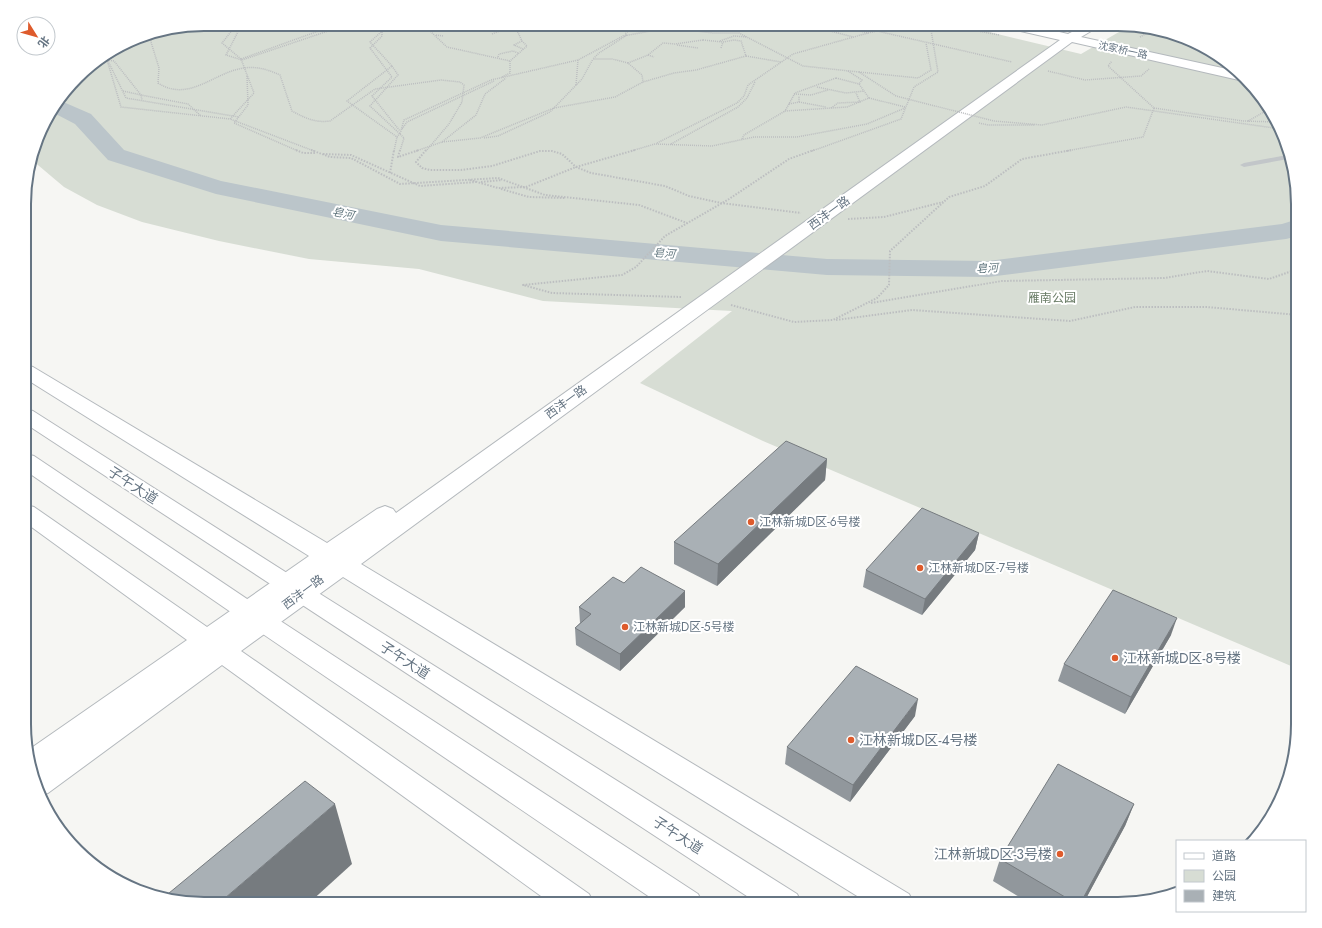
<svg xmlns="http://www.w3.org/2000/svg" width="1322" height="928" viewBox="0 0 1322 928" font-family="Jost,'Noto Sans SC',sans-serif">
	<style>
		.green { fill: #d7ddd4 }
		.lines { fill: none; stroke-linecap: round; stroke-linejoin: round }
		.river { fill: #bbc5ca; fill-rule: evenodd }
		.secondary-casing { stroke: #b4b9bd; stroke-width: 2 }
		.primary-casing { stroke: #b5b9bd; stroke-width: 2 }
		.path-far1 { stroke: #bcbec0; stroke-width: 1.5; stroke-dasharray: 1 1; stroke-linecap: butt }
		.path { stroke: #bcbec0; stroke-width: 2; stroke-dasharray: 1.5 1.5; stroke-linecap: butt }
		.service { fill: #c2c6c9; fill-rule: evenodd }
		.secondary { fill: #fff; fill-rule: evenodd }
		.primary { fill: #fff; fill-rule: evenodd }
		.path-bridge { stroke: #bcbec0; stroke-width: 1.5; stroke-dasharray: 1 1; stroke-linecap: butt }
		.wall { fill: #91979c }
		.shaded-wall { fill: #767b7f }
		.building { fill: #a9b0b5; stroke: #767b7f }
		.poi-dot { fill: #de5b2c; stroke: #fff; stroke-width: 1.5 }
		.labels { text-anchor: middle; dominant-baseline: central; stroke-width: 4; stroke-linejoin: round; paint-order: stroke }
		.far-street-label { font-size: 10px; fill: #667583; stroke: #fff }
		.far-water-label { font-size: 11px; font-style: italic; fill: #62777f; stroke: #fff }
		.street-label { font-size: 12px; fill: #667583; stroke: #fff }
		.park-label { font-size: 12px; fill: #687b65; stroke: #fff }
		.poi-label { font-size: 12px; fill: #667583; stroke: #fff; text-anchor: start }
		.near-street-label { font-size: 14px; fill: #667583; stroke: #fff }
		.near-poi-label { font-size: 14px; fill: #667583; stroke: #fff; text-anchor: start }
		.rim { fill: none; stroke: #667583; stroke-width: 2 }
	</style>
	<rect width="100%" height="100%" fill="#f6f6f3"/>
	<polygon class="green" points="204,24 846,24 871,30 887,24 956,24 1081,54 1131,25 1176,34 1227,61 1279,124 1298,193 1298,669 763,441 640,383 732,311 543,301 419,269 309,259 219,241 142,222 97,205 64,187 32,160 43,124 85,69 135,38"/>
	<g class="lines">
		<polygon class="river" points="61,101 91,114 124,150 221,181 441,225 827,259 988,261 1282,224 1298,219 1298,236 1286,239 988,277 827,275 441,241 216,194 108,160 75,124 52,112"/>
		<defs>
			<polygon id="secondary" points="1001,24 1025,24 1068,34 1087,24 1103,24 1081,37 1236,71 1242,79 1239,80 1072,42 361,564 909,894 914,904 870,904 343,577 241,651 589,894 594,904 552,904 222,665 48,793 42,795 27,751 187,640 26,523 26,505 34,507 207,627 309,556 26,379 26,365 33,367 327,543 377,509 385,506 393,509 396,513 1060,40 1003,27"/>
			<g id="primary">
				<polygon points="26,409 33,411 309,587 797,894 802,904 759,904 26,424"/>
				<polygon points="26,454 34,456 256,605 698,894 703,904 660,904 238,617 26,471"/>
			</g>
		</defs>
		<use href="#secondary" class="secondary-casing"/>
		<use href="#primary" class="primary-casing"/>
		<g class="path-far1">
			<polyline points="237,24 222,43 241,59"/>
			<polyline points="242,24 226,55 242,60 337,28 338,25"/>
			<polyline points="382,24 381,32 370,42 392,66 347,101 397,137 400,133"/>
			<polyline points="452,24 437,26 429,30 447,47 510,61"/>
			<polyline points="478,24 515,26"/>
			<polyline points="797,24 804,25"/>
			<polyline points="803,24 853,37"/>
			<polyline points="831,24 868,33 877,31 1012,62"/>
			<polyline points="941,24 999,35"/>
			<path d="M164 32 151 39V42L159 68 158 83C189 103 214 72 244 68 257 66 269 70 280 75L292 111C305 118 315 123 330 121L375 89 441 80 460 82 464 85 462 102 449 124 426 151"/>
			<polyline points="382,32 382,36 370,48 392,77 372,96 400,131"/>
			<polyline points="492,34 510,27"/>
			<polyline points="436,35 443,36"/>
			<polyline points="1140,37 1154,29"/>
			<polygon points="703,40 723,42 734,40 741,41 746,56 696,70 674,73 643,82 642,75 628,63 648,55 663,43 675,44"/>
			<polyline points="522,41 514,45 523,49"/>
			<polyline points="720,41 734,36 747,37"/>
			<polyline points="677,45 698,48"/>
			<polyline points="721,48 723,42"/>
			<polyline points="114,51 107,60 121,107 230,119"/>
			<polyline points="648,55 654,57"/>
			<polyline points="746,56 781,62"/>
			<polyline points="498,57 499,54 513,51 518,53"/>
			<polyline points="107,60 114,61 141,95 188,104 201,116"/>
			<polyline points="108,61 126,98 239,117"/>
			<polyline points="628,63 612,59 593,59 599,53 627,35 625,34 636,24"/>
			<polyline points="392,66 398,75 370,106 400,134 404,120 491,80 578,60 623,36 690,24"/>
			<polyline points="848,71 862,80 859,84"/>
			<polyline points="1048,71 1085,80 1141,76 1149,69"/>
			<polyline points="859,72 918,78 931,70 926,43"/>
			<polyline points="247,76 248,105 234,123 298,151"/>
			<polyline points="502,77 510,73 510,61 527,46 522,41 514,24"/>
			<polygon points="836,78 859,84 869,98 847,107 785,111 795,93"/>
			<polyline points="576,85 578,60"/>
			<polyline points="817,87 846,93 864,91"/>
			<polyline points="123,91 141,95 142,100"/>
			<polyline points="794,94 811,95 828,90"/>
			<polyline points="869,98 905,107"/>
			<polyline points="799,102 826,107"/>
			<polyline points="789,104 799,102 799,96"/>
			<polyline points="831,108 838,103 860,102 856,93"/>
			<polyline points="1154,108 1243,121 1277,122"/>
			<polyline points="1248,121 1264,112 1271,114"/>
			<polyline points="979,123 988,125 1035,125"/>
			<polyline points="402,129 407,122 494,81"/>
			<polyline points="484,138 498,136 550,112 582,79 593,59"/>
			<polyline points="742,139 744,135 785,111"/>
			<polyline points="442,142 480,138 554,108 615,97 643,82"/>
			<polyline points="657,143 737,103 744,96 748,85 793,54 868,33"/>
			<polyline points="671,144 738,107 747,98 755,82"/>
			<polyline points="314,151 230,119 254,93 241,59 338,24"/>
			<polyline points="394,151 397,137"/>
			<polyline points="400,151 404,138 400,134"/>
			<polyline points="416,151 442,142 476,115 485,94 506,78"/>
			<polyline points="631,151 655,144 712,146 754,137 797,137 867,124 905,108"/>
			<polyline points="812,151 901,119 914,87 938,72 930,24"/>
			<polyline points="1066,151 1143,137 1154,108 1108,66 1112,61"/>
		</g>
		<g class="path">
			<polyline points="296,150 303,153 316,153"/>
			<polyline points="311,150 330,157 351,158 400,184 498,178 545,195 639,205 687,223"/>
			<polyline points="400,150 398,157 419,150"/>
			<polyline points="426,150 416,162 422,168 430,170 461,170 492,166 540,151 552,151 562,154 576,167 591,173 665,186 689,196 721,203 801,213"/>
			<polyline points="323,154 351,155 420,186 476,182"/>
			<polyline points="390,173 394,150"/>
			<polyline points="470,180 498,188 526,187 576,167 635,150"/>
			<polyline points="481,182 502,180"/>
			<polyline points="501,189 529,197 565,198"/>
			<polyline points="848,219 884,217 943,202"/>
			<polyline points="681,297 552,293 523,285 622,275 636,267 665,236 729,199 789,159 814,150"/>
			<polyline points="871,303 1002,281 1164,278 1207,271 1269,279 1298,269"/>
			<polyline points="731,305 794,322 833,320 877,298 889,285 890,251 949,197 985,186 1022,159 1072,150"/>
			<polyline points="836,320 912,310 1070,321 1135,307 1207,307 1298,315"/>
		</g>
		<polygon class="service" points="1287,155 1288,159 1244,167 1240,165 1244,163"/>
		<use href="#secondary" class="secondary"/>
		<use href="#primary" class="primary"/>
		<polyline class="path-bridge" points="635,24 713,33 739,33 803,66 859,72 896,96 994,121 1042,125 1126,107 1281,129"/>
	</g>
	<g class="wall">
		<polygon points="827,459 825,480 717,586 674,564 674,542"/>
		<polygon points="979,533 975,550 922,615 863,587 866,570"/>
		<polygon points="624,583 685,591 685,607 620,671 576,645 575,628 580,623 579,607"/>
		<polygon points="1171,635 1125,714 1058,681 1064,664"/>
		<polygon points="915,716 850,802 785,764 787,747"/>
		<polygon points="1294,752 1288,782 1279,799 1275,797"/>
		<polygon points="1134,804 1125,826 1083,904 1031,904 993,881 1000,859"/>
	</g>
	<g class="shaded-wall">
		<polygon points="827,459 825,480 717,586 718,564"/>
		<polygon points="979,533 975,550 922,615 925,599"/>
		<polygon points="685,591 685,607 620,671 620,654"/>
		<polygon points="1177,618 1171,635 1125,714 1131,697"/>
		<polygon points="918,699 915,716 850,802 853,785"/>
		<polygon points="335,804 352,864 308,904 218,904"/>
		<polygon points="1134,804 1125,826 1083,904 1080,904"/>
	</g>
	<g class="building">
		<polygon points="786,441 827,459 718,564 674,542"/>
		<polygon points="922,508 979,533 925,599 866,570"/>
		<polygon points="641,567 685,591 620,654 575,628 591,614 579,607 613,577 624,583"/>
		<polygon points="1113,590 1177,618 1131,697 1064,664"/>
		<polygon points="856,666 918,699 853,785 787,747"/>
		<polygon points="1292,763 1289,777 1287,775"/>
		<polygon points="1058,764 1134,804 1080,904 1077,904 1000,859"/>
		<polygon points="305,781 335,804 218,904 193,904 163,898"/>
	</g>
	<g class="poi-dot">
		<circle cx="751" cy="522" r="4"/>
		<circle cx="920" cy="568" r="4"/>
		<circle cx="625" cy="627" r="4"/>
		<circle cx="1115" cy="658" r="4"/>
		<circle cx="851" cy="740" r="4"/>
		<circle cx="1060" cy="854" r="4"/>
	</g>
	<g class="labels">
		<g class="far-street-label">
			<text transform="translate(1123 50) rotate(12)">沈家桥一路</text>
		</g>
		<g class="far-water-label">
			<text transform="translate(343 213) rotate(12)">皂河</text>
			<text transform="translate(664 253) rotate(5)">皂河</text>
			<text transform="translate(987 268) rotate(-3)">皂河</text>
		</g>
		<g class="street-label">
			<text transform="translate(829 213) rotate(-36)">西沣一路</text>
			<text transform="translate(566 402) rotate(-36)">西沣一路</text>
			<text transform="translate(303 592) rotate(-37)">西沣一路</text>
		</g>
		<g class="park-label">
			<text x="1052" y="298">雁南公园</text>
		</g>
		<g class="poi-label">
			<text x="759" y="522">江林新城D区-6号楼</text>
			<text x="928" y="568">江林新城D区-7号楼</text>
			<text x="633" y="627">江林新城D区-5号楼</text>
		</g>
		<g class="near-street-label">
			<text transform="translate(133 485) rotate(33)">子午大道</text>
			<text transform="translate(405 660) rotate(33)">子午大道</text>
			<text transform="translate(678 835) rotate(33)">子午大道</text>
		</g>
		<g class="near-poi-label">
			<text x="1123" y="658">江林新城D区-8号楼</text>
			<text x="859" y="740">江林新城D区-4号楼</text>
			<text x="1052" y="854" text-anchor="end">江林新城D区-3号楼</text>
		</g>
	</g>
	<path d="M0 0H1322V928H0ZM204 31H1118A173 173 0 0 1 1291 204V724A173 173 0 0 1 1118 897H204A173 173 0 0 1 31 724V204A173 173 0 0 1 204 31Z" fill="#fff" fill-rule="evenodd"/>
	<path class="rim" d="M204 31H1118A173 173 0 0 1 1291 204V724A173 173 0 0 1 1118 897H204A173 173 0 0 1 31 724V204A173 173 0 0 1 204 31Z"/>
	<rect x="1176" y="840" width="130" height="72" fill="#ffffff" stroke="#c2c8cd"/>
	<rect x="1184" y="853" width="20" height="6" fill="#ffffff" stroke="#c2c8cd"/>
	<text x="1212" y="860" font-size="12" fill="#667583">道路</text>
	<rect x="1184" y="870" width="20" height="12" fill="#d7ddd4" stroke="#c2c8cd"/>
	<text x="1212" y="880" font-size="12" fill="#667583">公园</text>
	<rect x="1184" y="890" width="20" height="12" fill="#a9b0b5" stroke="#c2c8cd"/>
	<text x="1212" y="900" font-size="12" fill="#667583">建筑</text>
	<g transform="translate(36 36) rotate(127)"><circle r="19" fill="#ffffff" stroke="#c2c8cd"/>
	<path d="M0-3L7 15L0 10L-7 15Z" fill="#de5b2c"/>
	<text y="-6" font-size="11" font-weight="bold" text-anchor="middle" fill="#667583">北</text>
	</g>
</svg>
